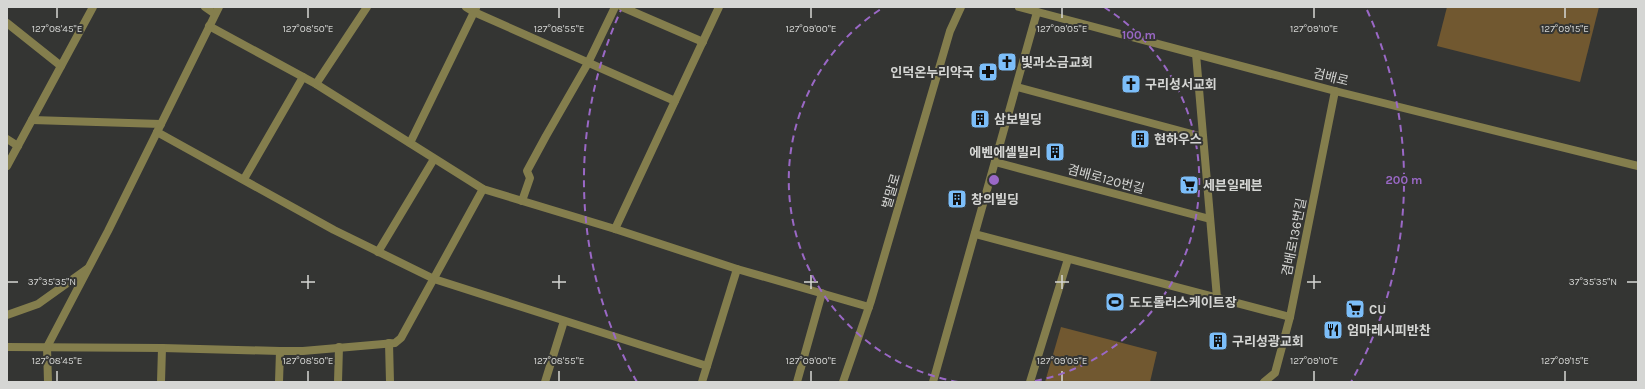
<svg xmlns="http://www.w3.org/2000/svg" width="1645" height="389" viewBox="0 0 1645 389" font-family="Karla,'Noto Sans KR',sans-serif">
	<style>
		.green { fill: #715830 }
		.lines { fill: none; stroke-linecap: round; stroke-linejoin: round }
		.minor { stroke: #847e4d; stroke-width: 8 }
		.tertiary { stroke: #847e4d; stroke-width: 8 }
		.ticks { fill: none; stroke: #d5d6d4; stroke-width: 1.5 }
		.ring { fill: none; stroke: #9a68c6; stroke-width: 2; stroke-dasharray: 7 5 }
		.labels { text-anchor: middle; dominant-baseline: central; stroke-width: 4; stroke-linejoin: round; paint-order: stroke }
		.poi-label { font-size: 13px; font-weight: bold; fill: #d5d6d4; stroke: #343533; text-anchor: start }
		.street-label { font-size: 13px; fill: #d5d6d4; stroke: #343533 }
		.ticks-label { font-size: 10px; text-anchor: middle; fill: #d5d6d4; stroke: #343533; stroke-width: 4; stroke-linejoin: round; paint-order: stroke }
		.centre { fill: #9a68c6; stroke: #343533; stroke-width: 2 }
		.ring-label { font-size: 12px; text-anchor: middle; font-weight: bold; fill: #9a68c6; stroke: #343533; stroke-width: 4; stroke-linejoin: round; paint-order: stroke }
	</style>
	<rect width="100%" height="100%" fill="#343533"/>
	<g class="green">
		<polygon points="1447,7 1599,7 1580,82 1437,46"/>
		<polygon points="1061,327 1157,352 1150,382 1045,382"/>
	</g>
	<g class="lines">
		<g class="minor">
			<polyline points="205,7 215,14"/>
			<polyline points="466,7 474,12 675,101"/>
			<polyline points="622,7 703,42"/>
			<polyline points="7,23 61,66"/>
			<polyline points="209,26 316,84 483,189 615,229 737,269 869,307"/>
			<polyline points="1196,54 1217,298"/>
			<polyline points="316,84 367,7"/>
			<polyline points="1017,87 1203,137"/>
			<polyline points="32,120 161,124"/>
			<polyline points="157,132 334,230 434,279 707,366"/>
			<polyline points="7,139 18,146"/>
			<polyline points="410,143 476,8"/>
			<polyline points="995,162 1210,219"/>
			<polyline points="7,166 93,7"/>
			<polyline points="244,179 303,77"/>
			<polyline points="522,201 530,178 527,171 546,136 588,63 615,7"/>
			<polyline points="615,229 719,7"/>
			<polyline points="975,234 1290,317"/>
			<polyline points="378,252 434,159"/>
			<polyline points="7,315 38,304 87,269"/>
			<polyline points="389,343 390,382"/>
			<polyline points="7,347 162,348 280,351"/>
			<polyline points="48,382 47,347 108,231 219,7"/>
			<polyline points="161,382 162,348"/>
			<polyline points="279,382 280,351 303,351 395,343 401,338 483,189"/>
			<polyline points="338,382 339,347"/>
			<polyline points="545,382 564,321"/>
			<polyline points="702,382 737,269"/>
			<polyline points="797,382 822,293"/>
			<polyline points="933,382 1037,12"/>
			<polyline points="1030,382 1068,259"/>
		</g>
		<g class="tertiary">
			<polyline points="1019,7 1335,91 1638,166"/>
			<polyline points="843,382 871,301 950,31 961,7"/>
			<polyline points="1264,382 1275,373 1290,317 1335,91"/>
		</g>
	</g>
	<path class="ticks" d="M57 8V18M308 8V18M559 8V18M811 8V18M1062 8V18M1314 8V18M1565 8V18M308 275V289M559 275V289M811 275V289M1062 275V289M1314 275V289M8 282H18M301 282H315M552 282H566M804 282H818M1055 282H1069M1307 282H1321M1627 282H1637M57 371V381M308 371V381M559 371V381M811 371V381M1062 371V381M1314 371V381M1565 371V381"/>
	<g class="ring">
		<path d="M958 382A205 205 0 0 1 884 7M1104 7A205 205 0 0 1 1030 382"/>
		<path d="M637 382A410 410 0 0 1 621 10M1367 10A410 410 0 0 1 1351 382"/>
	</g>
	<defs>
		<symbol id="church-square" viewBox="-11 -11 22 22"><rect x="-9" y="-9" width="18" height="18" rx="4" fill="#7cbef9" stroke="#343533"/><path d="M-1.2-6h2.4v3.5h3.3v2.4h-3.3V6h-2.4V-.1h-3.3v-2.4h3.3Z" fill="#111"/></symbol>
		<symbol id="pharmacy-square" viewBox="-11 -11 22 22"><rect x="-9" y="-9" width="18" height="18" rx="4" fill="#7cbef9" stroke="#343533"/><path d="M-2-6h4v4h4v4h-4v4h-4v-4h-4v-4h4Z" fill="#111"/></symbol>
		<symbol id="building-square" viewBox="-11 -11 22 22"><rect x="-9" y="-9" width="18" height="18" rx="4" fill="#7cbef9" stroke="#343533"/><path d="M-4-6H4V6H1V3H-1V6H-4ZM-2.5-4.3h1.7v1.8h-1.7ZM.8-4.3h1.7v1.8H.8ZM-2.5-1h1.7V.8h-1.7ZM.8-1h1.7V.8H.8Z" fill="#111"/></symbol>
		<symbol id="supermarket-square" viewBox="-11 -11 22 22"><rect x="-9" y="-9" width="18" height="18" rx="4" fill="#7cbef9" stroke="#343533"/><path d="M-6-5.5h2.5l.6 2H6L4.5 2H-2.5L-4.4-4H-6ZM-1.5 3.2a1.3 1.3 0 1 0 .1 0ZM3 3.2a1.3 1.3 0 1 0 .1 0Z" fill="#111"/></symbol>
		<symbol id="stadium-square" viewBox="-11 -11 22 22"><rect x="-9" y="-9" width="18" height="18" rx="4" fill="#7cbef9" stroke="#343533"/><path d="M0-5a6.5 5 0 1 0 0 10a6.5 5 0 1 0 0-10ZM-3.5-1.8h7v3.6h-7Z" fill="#111"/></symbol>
		<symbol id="restaurant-square" viewBox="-11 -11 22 22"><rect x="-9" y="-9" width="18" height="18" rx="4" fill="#7cbef9" stroke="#343533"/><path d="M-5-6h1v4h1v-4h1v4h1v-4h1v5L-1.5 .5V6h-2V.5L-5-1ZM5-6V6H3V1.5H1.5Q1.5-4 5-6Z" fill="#111"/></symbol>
	</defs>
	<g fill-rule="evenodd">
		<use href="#church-square" x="996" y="51" width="22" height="22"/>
		<use href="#pharmacy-square" x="977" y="61" width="22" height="22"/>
		<use href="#church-square" x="1120" y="73" width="22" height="22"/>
		<use href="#building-square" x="969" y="108" width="22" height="22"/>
		<use href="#building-square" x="1129" y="128" width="22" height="22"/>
		<use href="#building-square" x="1044" y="141" width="22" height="22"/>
		<use href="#supermarket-square" x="1178" y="174" width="22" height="22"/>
		<use href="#building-square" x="946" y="188" width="22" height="22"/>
		<use href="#stadium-square" x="1104" y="291" width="22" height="22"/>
		<use href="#supermarket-square" x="1344" y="298" width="22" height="22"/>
		<use href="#restaurant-square" x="1322" y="319" width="22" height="22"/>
		<use href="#building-square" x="1207" y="330" width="22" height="22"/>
	</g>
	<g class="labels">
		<g class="poi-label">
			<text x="1021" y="62">빛과소금교회</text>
			<text x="974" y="72" text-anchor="end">인덕온누리약국</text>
			<text x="1145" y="84">구리성서교회</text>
			<text x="994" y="119">삼보빌딩</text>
			<text x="1154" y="139">현하우스</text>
			<text x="1041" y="152" text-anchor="end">에벤에셀빌리</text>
			<text x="1203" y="185">세븐일레븐</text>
			<text x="971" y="199">창의빌딩</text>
			<text x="1129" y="302">도도롤러스케이트장</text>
			<text x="1369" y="309">CU</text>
			<text x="1347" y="330">엄마레시피반찬</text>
			<text x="1232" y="341">구리성광교회</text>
		</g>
		<g class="street-label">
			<text transform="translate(1331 77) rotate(14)">검배로</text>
			<text transform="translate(1106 179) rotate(15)">겸배로120번길</text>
			<text transform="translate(891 191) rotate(-74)">벌말로</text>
			<text transform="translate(1294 237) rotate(-79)">겸배로136번길</text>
		</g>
	</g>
	<g class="ticks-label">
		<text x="57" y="32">127°08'45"E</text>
		<text x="308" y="32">127°08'50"E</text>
		<text x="559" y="32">127°08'55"E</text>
		<text x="811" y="32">127°09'00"E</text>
		<text x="1062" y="32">127°09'05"E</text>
		<text x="1314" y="32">127°09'10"E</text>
		<text x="1565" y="32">127°09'15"E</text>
		<text x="52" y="285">37°35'35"N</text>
		<text x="1593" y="285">37°35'35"N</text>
		<text x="57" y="364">127°08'45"E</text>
		<text x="308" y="364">127°08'50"E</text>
		<text x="559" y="364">127°08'55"E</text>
		<text x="811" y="364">127°09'00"E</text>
		<text x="1062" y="364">127°09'05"E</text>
		<text x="1314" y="364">127°09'10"E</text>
		<text x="1565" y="364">127°09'15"E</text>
	</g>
	<circle cx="994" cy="180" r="6" class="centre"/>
	<g class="ring-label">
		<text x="1139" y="39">100 m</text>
		<text x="1404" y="184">200 m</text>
	</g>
	<rect width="1645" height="389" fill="none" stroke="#d5d6d4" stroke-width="16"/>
</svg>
